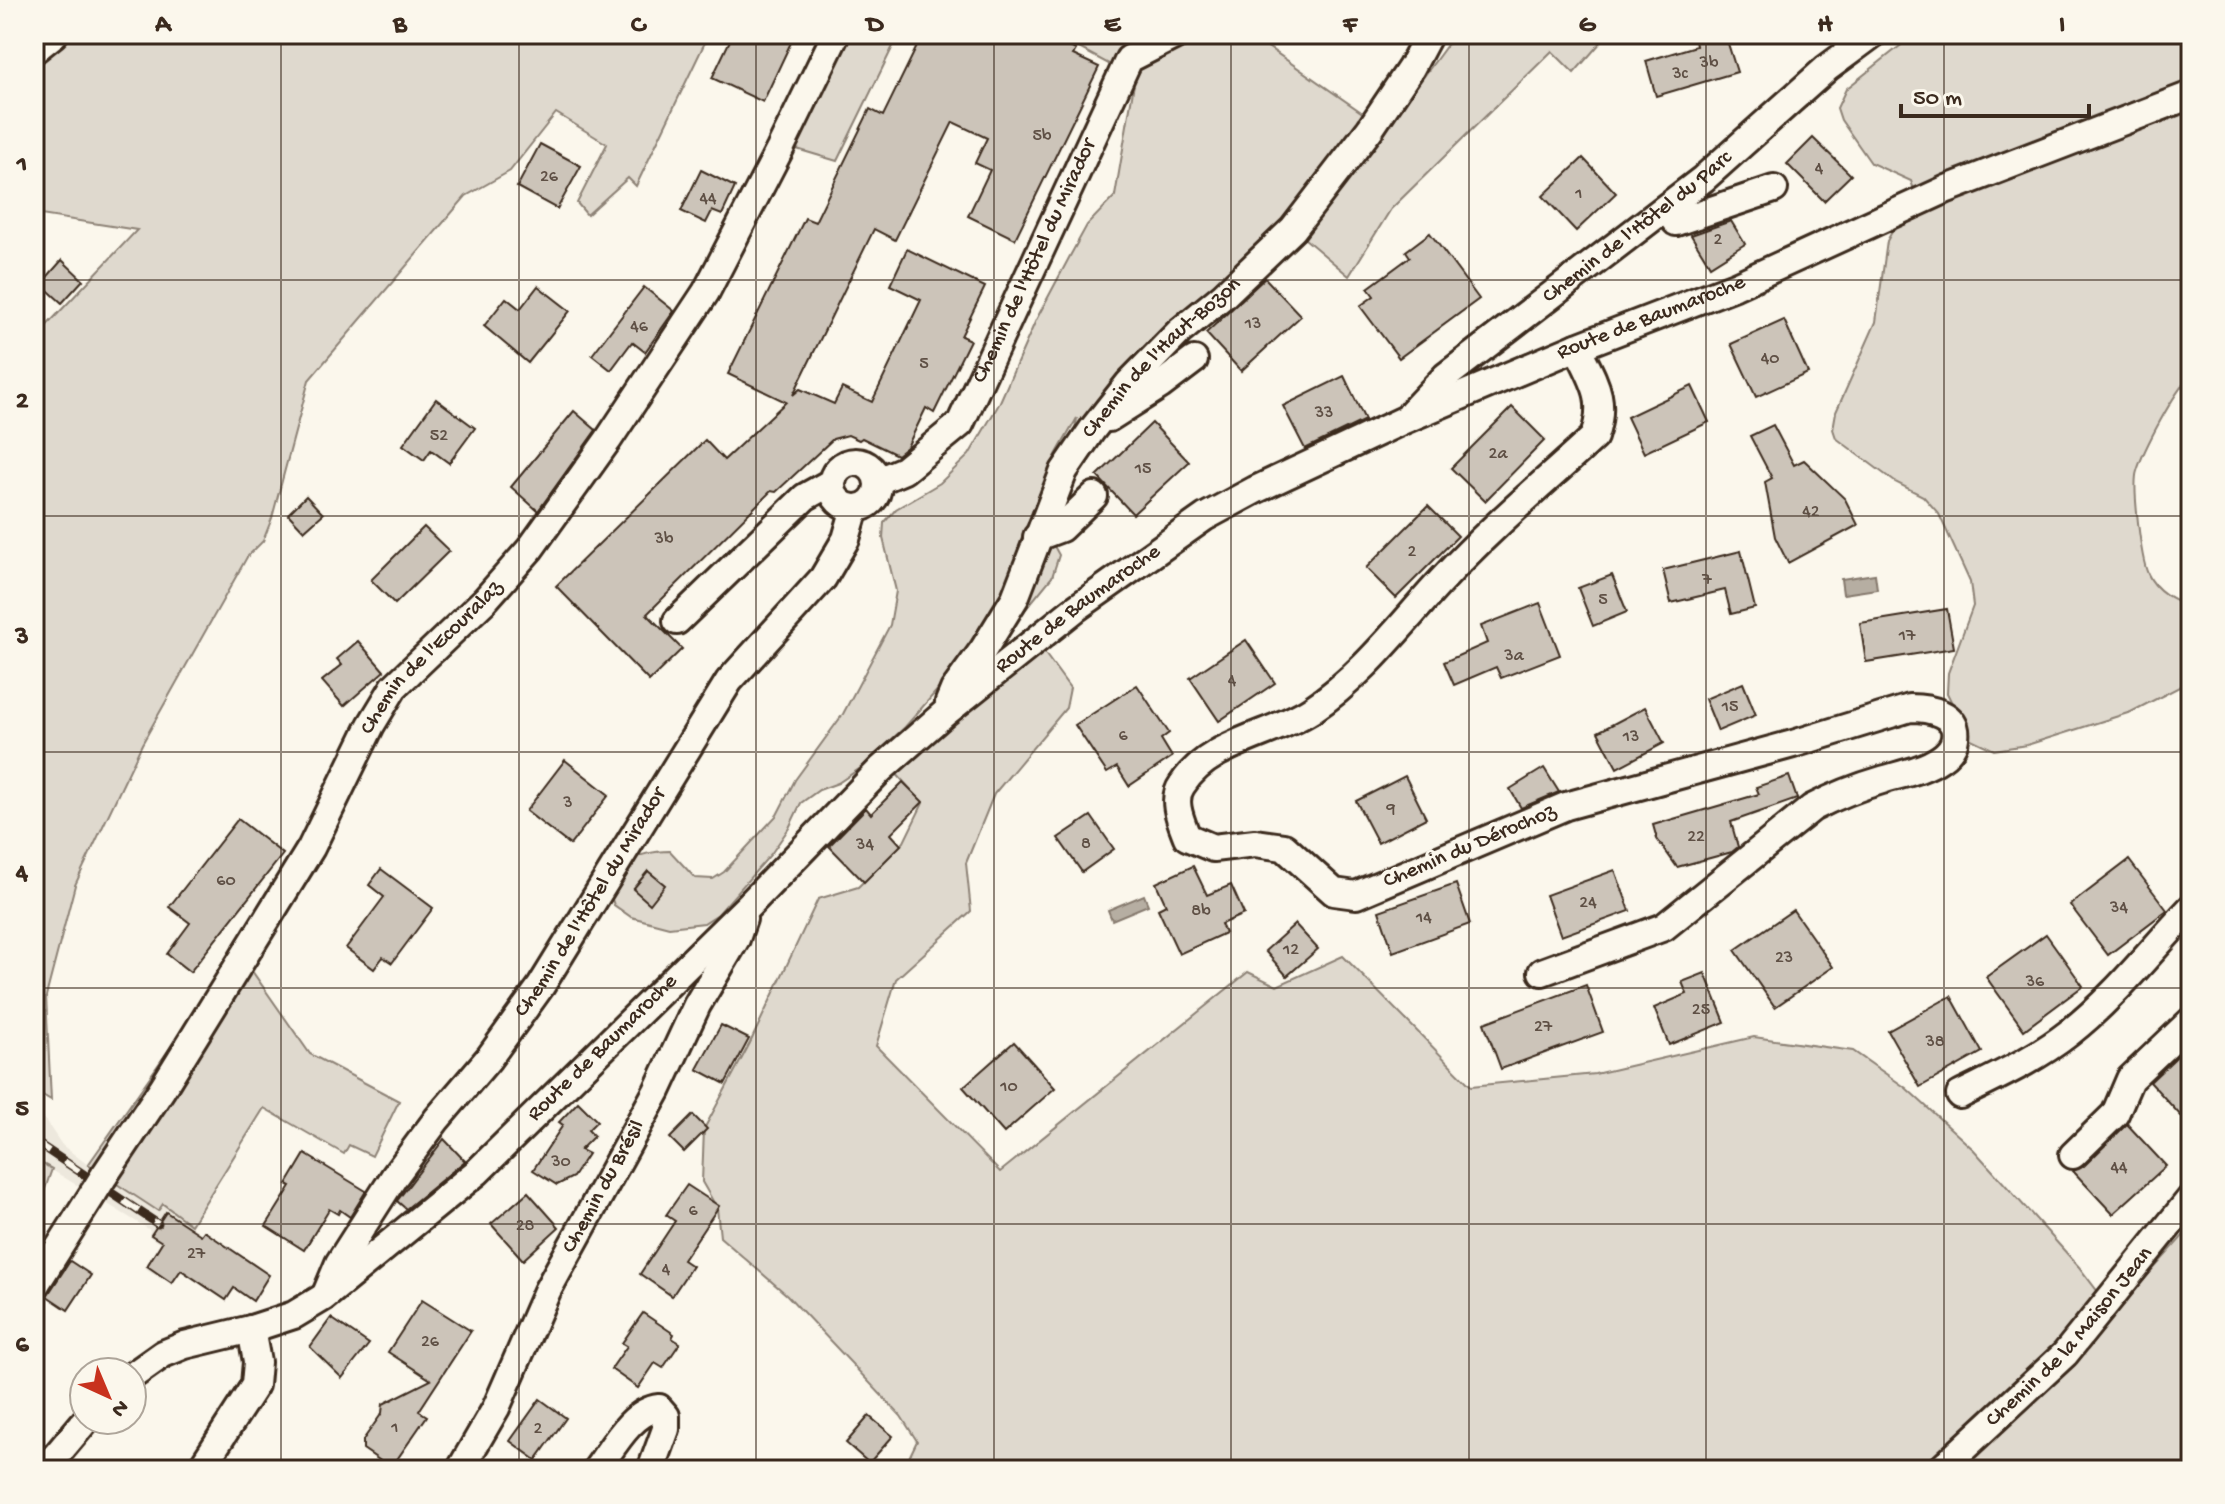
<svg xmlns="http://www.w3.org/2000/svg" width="2225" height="1504" viewBox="0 0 2225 1504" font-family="'Gochi Hand',sans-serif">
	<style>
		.built { fill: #ede8dd }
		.green { fill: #dfd9ce; stroke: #8d8276; stroke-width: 2 }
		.water { fill: #b6aea2; stroke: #85796d; stroke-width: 2 }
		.building { fill: #ccc4b9; stroke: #3b2a1e; stroke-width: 2 }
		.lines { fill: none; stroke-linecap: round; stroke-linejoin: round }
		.minor-casing { stroke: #3b2a1e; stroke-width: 32 }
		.minor { stroke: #fbf7ec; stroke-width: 26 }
		.rail-casing { stroke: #3b2a1e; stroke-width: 9 }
		.rail { stroke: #fbf7ec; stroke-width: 6; stroke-dasharray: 18; stroke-linecap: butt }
		.minor-bridge-casing { stroke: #3b2a1e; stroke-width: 32; stroke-linecap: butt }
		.minor-bridge { stroke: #fbf7ec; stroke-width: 26 }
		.grid { fill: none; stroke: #3b2a1e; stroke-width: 2; stroke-opacity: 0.55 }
		.labels { text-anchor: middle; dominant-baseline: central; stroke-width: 8; stroke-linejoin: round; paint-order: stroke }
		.number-label { font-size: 18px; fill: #5f5045 }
		.street-label { font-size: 22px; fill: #3b2a1e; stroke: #fbf7ec }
		.neatline { fill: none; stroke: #3b2a1e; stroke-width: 3 }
		.grid-label { font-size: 26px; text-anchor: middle; font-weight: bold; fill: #3b2a1e }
	</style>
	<rect width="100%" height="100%" fill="#fbf7ec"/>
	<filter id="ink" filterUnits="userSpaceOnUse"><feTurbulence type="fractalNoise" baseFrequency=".0125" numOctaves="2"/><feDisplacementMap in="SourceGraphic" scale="16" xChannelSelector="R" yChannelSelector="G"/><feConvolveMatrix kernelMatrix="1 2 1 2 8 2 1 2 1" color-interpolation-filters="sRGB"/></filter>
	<g filter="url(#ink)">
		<polygon class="built" points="34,1109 41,1114 62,1145 88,1165 157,1211 163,1203 191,1225 162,1280 144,1267 160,1244 149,1236 150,1230 34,1159"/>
		<g class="green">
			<polygon points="34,34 709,34 636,186 628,178 587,215 577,203 607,144 556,113 510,171 466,196 309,380 272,518 263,541 247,557 142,744 75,885 46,996 51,1100 34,1090 34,339 137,230 34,214"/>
			<polygon points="819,34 899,34 837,161 770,141"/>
			<path d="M1053 34H1249L1367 116 1414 90 1455 34H1594L1602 41 1574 73 1552 51 1391 209 1349 276 1298 233 1134 389 1069 473 1077 418 1056 455 1028 522 1029 531 1054 546 1059 555 1052 577 999 642 940 687 905 727 862 767 838 783 819 790 801 803 789 828 771 854 718 914 704 923 669 927 631 917 614 905 610 894C627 861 631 852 670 851L695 878 713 879 724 872 777 815 795 780 843 714 890 625 896 591 883 538 884 523 896 509 940 483 969 455 999 404 1036 320 1070 256 1087 225 1115 196 1135 78Z"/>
			<path d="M1915 34H2191V375C2174 392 2144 448 2137 471 2132 486 2141 559 2148 574 2156 592 2174 600 2191 607V681L2131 712 2027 745 1994 750 1969 738 1947 693 1948 673 1973 606 1970 582 1939 514 1923 496 1895 482 1836 438 1833 429 1836 412 1876 322 1887 241 1914 190 1911 181 1871 163 1841 120 1837 108 1846 89Z"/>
			<polygon points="1043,651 1070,688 1066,708 994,794 966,863 971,911 896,979 876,1046 1000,1172 1248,972 1277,986 1343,956 1471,1086 1595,1074 1754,1037 1853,1051 1906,1088 1974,1150 2079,1267 2114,1313 2191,1227 2191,1470 903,1470 917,1441 901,1416 787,1295 720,1237 717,1208 702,1182 704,1129 750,1043 818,899 858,887 904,842 923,803 893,770"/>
			<polygon points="238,951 310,1054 399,1101 372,1156 349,1145 344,1154 264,1108 191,1225 163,1204 158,1211 88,1165"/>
			<polygon points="34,1159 52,1169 34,1220"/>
		</g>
		<g class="water">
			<polygon points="1875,574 1877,589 1843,594 1841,579"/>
			<polygon points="1144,895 1148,905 1112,920 1108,910"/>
		</g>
		<g class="building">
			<polygon points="733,34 795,34 763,102 712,78"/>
			<polygon points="923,34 1043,34 1076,50 1073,55 1099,67 1015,239 968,216 990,170 975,163 987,138 953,122 895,240 874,229 793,395 800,389 834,404 842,388 872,402 921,300 890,285 907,249 985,287 961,336 970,340 934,413 926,408 907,447 897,455 862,438 859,440 848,435 833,439 776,492 771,491 647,614 682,649 649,681 556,586 705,440 724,460 786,402 728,374 805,218 815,222 870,109 883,116"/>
			<polygon points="1714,34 1725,34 1737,72 1656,96 1646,61 1696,46 1695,40"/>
			<polygon points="1813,138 1851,175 1824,201 1787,164"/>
			<polygon points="540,144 581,166 557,209 517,187"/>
			<polygon points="1583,158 1616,193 1576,231 1543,196"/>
			<polygon points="701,170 735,187 722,215 712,211 706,223 681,211"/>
			<polygon points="1731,221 1745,244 1710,266 1691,235"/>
			<polygon points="1430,233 1479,299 1399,358 1360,306 1374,296 1368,288 1410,257 1406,251"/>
			<polygon points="62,260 83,280 62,303 41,284"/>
			<polygon points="1265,278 1301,316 1241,371 1206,333"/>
			<polygon points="538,286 570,311 528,363 484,326 506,298 520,309"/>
			<polygon points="644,287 674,311 645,352 632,342 611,370 592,355"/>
			<polygon points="1784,320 1808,373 1756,397 1731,344"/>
			<polygon points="1344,376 1365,420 1305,449 1283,406"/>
			<polygon points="1692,386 1709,422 1644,453 1627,417"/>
			<polygon points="436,399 475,428 449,463 431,450 424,460 403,445"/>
			<polygon points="1512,407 1545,440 1485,501 1451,468"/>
			<polygon points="574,411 596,430 538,511 511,487"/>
			<polygon points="1152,423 1189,462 1133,514 1097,476"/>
			<polygon points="1773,425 1794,465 1804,460 1845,499 1858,525 1788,563 1775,537 1765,482 1772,478 1750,436"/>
			<polygon points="306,496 323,514 304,531 288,514"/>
			<polygon points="1428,506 1458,536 1396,598 1366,568"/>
			<polygon points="424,527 449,551 395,604 371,580"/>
			<polygon points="1741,551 1755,608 1731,614 1725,590 1671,603 1663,570"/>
			<polygon points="1612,575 1627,612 1593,626 1578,588"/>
			<polygon points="1540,603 1560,655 1501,678 1496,667 1454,685 1444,662 1487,643 1481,626"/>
			<polygon points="1947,609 1954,648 1866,662 1860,623"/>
			<polygon points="1246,640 1275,683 1219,721 1190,678"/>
			<polygon points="358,641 384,671 344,706 322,681 342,665 337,659"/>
			<polygon points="1743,683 1756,715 1718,731 1705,699"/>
			<polygon points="1137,685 1169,733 1161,739 1172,757 1129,786 1117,767 1107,773 1075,725"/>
			<polygon points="1645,707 1664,743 1617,768 1598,732"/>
			<polygon points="565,760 609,795 570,845 526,811"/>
			<polygon points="1544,768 1559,792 1521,808 1510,789"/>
			<polygon points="1405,776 1426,818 1378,843 1356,801"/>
			<polygon points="1789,776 1797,799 1731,822 1738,847 1732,852 1677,867 1657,839 1653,825 1759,794 1756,787"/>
			<polygon points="903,782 923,802 891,834 901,845 864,882 829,846 866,808 871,814"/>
			<polygon points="1091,816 1114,849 1082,872 1058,838"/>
			<polygon points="238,819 283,854 190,972 167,954 190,923 169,907"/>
			<polygon points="2129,860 2167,910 2108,955 2070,905"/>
			<polygon points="1193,866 1207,895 1231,885 1244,914 1221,924 1225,933 1179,954 1158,909 1166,905 1156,883"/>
			<polygon points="381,869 433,908 392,963 383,957 374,969 346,948 384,897 369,885"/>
			<polygon points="1615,870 1630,911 1561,936 1546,895"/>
			<polygon points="648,871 665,885 650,904 633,889"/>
			<polygon points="1456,884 1470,924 1393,952 1379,911"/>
			<polygon points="1793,910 1833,967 1775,1007 1735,950"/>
			<polygon points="1295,924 1318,949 1287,976 1265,951"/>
			<polygon points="2046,934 2083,986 2024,1030 1986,977"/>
			<polygon points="1705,973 1725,1022 1669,1045 1654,1008 1687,994 1682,982"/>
			<polygon points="1586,985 1603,1032 1501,1069 1484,1023"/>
			<polygon points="1951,996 1982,1052 1920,1087 1888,1031"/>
			<polygon points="721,1025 749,1039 725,1084 697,1069"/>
			<polygon points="1014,1042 1055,1088 1004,1133 963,1087"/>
			<polygon points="2191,1043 2191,1127 2150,1082"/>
			<polygon points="578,1102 597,1121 588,1130 594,1136 580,1150 588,1154 573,1177 557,1185 533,1170 563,1125 559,1122"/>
			<polygon points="693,1115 707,1129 684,1152 670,1138"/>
			<polygon points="2127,1124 2166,1166 2113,1214 2073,1171 2084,1166"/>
			<polygon points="444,1139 465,1161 406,1209 397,1201"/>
			<polygon points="305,1154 366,1191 350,1217 340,1210 338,1214 329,1209 304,1250 266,1226 291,1186 287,1184"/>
			<polygon points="687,1185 719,1206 683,1260 692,1266 672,1296 640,1274 675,1221 666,1215"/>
			<polygon points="528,1192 559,1227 523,1260 491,1224"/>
			<polygon points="166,1212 201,1235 204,1231 269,1275 253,1301 234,1288 226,1300 181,1270 172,1283 147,1266 162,1242 151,1235"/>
			<polygon points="70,1261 91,1275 68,1310 47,1296"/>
			<polygon points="422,1300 471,1331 419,1411 427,1416 391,1468 363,1449 363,1440 382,1413 383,1404 431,1380 388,1352"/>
			<polygon points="643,1313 674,1334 672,1338 680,1343 663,1368 655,1363 638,1388 611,1369 627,1346 622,1343"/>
			<polygon points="331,1318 369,1344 342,1378 310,1347"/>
			<polygon points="540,1399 566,1418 536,1460 510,1441"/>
			<polygon points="869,1416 893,1436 869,1463 846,1443"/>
		</g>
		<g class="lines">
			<defs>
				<g id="minor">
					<polyline points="34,50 54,34"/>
					<polyline points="1666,209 1676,222 1774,189"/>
					<path id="s1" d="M1412 412 1446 376 1703 179 1827 68 1873 34"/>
					<polyline points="1109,418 1161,385 1194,360"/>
					<circle cx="855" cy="485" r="23"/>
					<path id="s2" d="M878 481 904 470 960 424 1129 59 1178 34"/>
					<polyline points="1037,537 1061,528 1094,496"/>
					<polyline points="677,621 805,497 832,482"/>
					<path id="s3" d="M949 702 954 690 983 650 1015 598 1064 471 1092 430 1129 383 1179 332 1224 295 1293 229 1370 129 1411 68 1429 34"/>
					<path d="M1542 972 1664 927 1812 808C1835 796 1858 787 1882 780 1902 774 1924 770 1941 758 1948 753 1954 746 1955 738 1959 713 1928 708 1910 708L1793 744 1566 806 1356 895 1334 892 1284 847 1255 843 1213 848 1187 837C1181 821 1171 800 1182 785 1209 742 1271 736 1311 710 1364 675 1401 624 1444 578 1490 528 1544 483 1594 437 1607 398 1594 382 1577 347"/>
					<path d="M1960 1095C1998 1076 2036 1059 2069 1033 2115 997 2151 950 2191 908"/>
					<polyline points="2073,1155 2115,1114 2130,1079 2191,1021"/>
					<path id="s4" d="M104 1176 162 1089 311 848 371 725 394 687 485 600 530 549 608 440 706 292 780 149 836 34"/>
					<polyline points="34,1287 94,1192"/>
					<path id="s5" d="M326 1294 339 1263 394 1177 437 1119 489 1058 541 986 729 681 823 578 846 539 855 508"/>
					<path id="s6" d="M132 1376 163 1354 185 1345 251 1329 294 1315 324 1297 477 1172 749 905 881 769 946 712 1075 609 1205 517 1255 490 1404 420 1577 347 1735 286 1947 189 2191 95"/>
					<polyline points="44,1470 86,1420"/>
					<polyline points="200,1470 255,1385 257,1362 251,1329"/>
					<path id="s7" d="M460 1470 496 1408 547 1291 657 1091 697 1005 736 939 743 919"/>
					<path d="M596 1470C612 1449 631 1411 659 1408L666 1416V1429L651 1470"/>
					<path id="s8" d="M1940 1470 2065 1354 2191 1198"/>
				</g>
			</defs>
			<use href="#minor" class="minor-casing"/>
			<use href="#minor" class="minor"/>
			<defs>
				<polyline id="rail" points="34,1141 158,1224"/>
			</defs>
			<use href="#rail" class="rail-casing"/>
			<use href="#rail" class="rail"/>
			<defs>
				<polyline id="minor-bridge" points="94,1192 104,1176"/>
			</defs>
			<use href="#minor-bridge" class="minor-bridge-casing"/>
			<use href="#minor-bridge" class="minor-bridge"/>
		</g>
	</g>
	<path class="grid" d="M281 34V1470M519 34V1470M756 34V1470M994 34V1470M1231 34V1470M1469 34V1470M1706 34V1470M1944 34V1470M34 280H2191M34 516H2191M34 752H2191M34 988H2191M34 1224H2191"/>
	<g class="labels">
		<g class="number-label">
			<text x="1709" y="63">3b</text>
			<text x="1680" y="74">3c</text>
			<text x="1042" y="136">5b</text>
			<text x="1819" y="169">4</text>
			<text x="549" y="177">26</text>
			<text x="1579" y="194">1</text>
			<text x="708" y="199">44</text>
			<text x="1718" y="240">2</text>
			<text x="1253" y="324">13</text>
			<text x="639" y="327">46</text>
			<text x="1770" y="359">40</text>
			<text x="924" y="364">5</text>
			<text x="1324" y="413">33</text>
			<text x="439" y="436">52</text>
			<text x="1498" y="454">2a</text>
			<text x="1143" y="469">15</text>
			<text x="1811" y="512">42</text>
			<text x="664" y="539">3b</text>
			<text x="1412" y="552">2</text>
			<text x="1707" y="580">7</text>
			<text x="1603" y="600">5</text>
			<text x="1907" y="636">17</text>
			<text x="1514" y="656">3a</text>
			<text x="1232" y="681">4</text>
			<text x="1730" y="707">15</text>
			<text x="1123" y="736">6</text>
			<text x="1631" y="737">13</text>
			<text x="568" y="803">3</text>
			<text x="1391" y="809">9</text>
			<text x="1696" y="837">22</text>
			<text x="1086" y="844">8</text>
			<text x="865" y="845">34</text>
			<text x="226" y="881">60</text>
			<text x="1588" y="903">24</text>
			<text x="2119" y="908">34</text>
			<text x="1201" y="911">8b</text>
			<text x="1424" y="918">14</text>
			<text x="1291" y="950">12</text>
			<text x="1784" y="958">23</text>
			<text x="2035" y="982">36</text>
			<text x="1701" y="1010">25</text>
			<text x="1543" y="1027">27</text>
			<text x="1935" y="1042">38</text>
			<text x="1009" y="1087">10</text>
			<text x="561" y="1162">30</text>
			<text x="2119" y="1168">44</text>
			<text x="693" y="1211">6</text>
			<text x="525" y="1226">28</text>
			<text x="196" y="1254">27</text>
			<text x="666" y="1270">4</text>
			<text x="430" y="1342">26</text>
			<text x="395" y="1428">1</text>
			<text x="538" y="1429">2</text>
		</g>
		<g class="street-label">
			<text stroke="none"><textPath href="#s1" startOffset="292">Chemin de l'Hôtel du Parc</textPath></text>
			<text stroke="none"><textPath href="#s2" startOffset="280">Chemin de l'Hôtel du Mirador</textPath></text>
			<text stroke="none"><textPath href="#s6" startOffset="1878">Route de Baumaroche</textPath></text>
			<text stroke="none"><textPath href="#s3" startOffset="410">Chemin de l'Haut-Bozon</textPath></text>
			<text stroke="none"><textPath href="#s6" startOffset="1232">Route de Baumaroche</textPath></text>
			<text stroke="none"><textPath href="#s4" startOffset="616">Chemin de l'Ecouralaz</textPath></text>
			<text transform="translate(1470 847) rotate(-23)">Chemin du Dérochoz</text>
			<text stroke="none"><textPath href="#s5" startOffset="474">Chemin de l'Hôtel du Mirador</textPath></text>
			<text stroke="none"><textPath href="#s6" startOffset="584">Route de Baumaroche</textPath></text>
			<text stroke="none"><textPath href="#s7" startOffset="318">Chemin du Brésil</textPath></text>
			<text stroke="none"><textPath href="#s8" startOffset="186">Chemin de la Maison Jean</textPath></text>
		</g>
	</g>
	<rect width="2225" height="1504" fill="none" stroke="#fbf7ec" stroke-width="88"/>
	<g transform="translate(108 1396) rotate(136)"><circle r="38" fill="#fbf7ec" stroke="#aea59a" stroke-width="2"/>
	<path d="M0-6L14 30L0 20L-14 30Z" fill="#c8321e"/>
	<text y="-12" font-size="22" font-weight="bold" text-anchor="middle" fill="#3b2a1e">N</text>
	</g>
	<path d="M1901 104v12h188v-12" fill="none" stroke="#3b2a1e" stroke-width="4"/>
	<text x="1913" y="104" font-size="24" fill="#3b2a1e" stroke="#fbf7ec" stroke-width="6" paint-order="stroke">50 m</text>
	<rect x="44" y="44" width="2137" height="1416" class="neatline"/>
	<g class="grid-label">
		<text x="163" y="31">A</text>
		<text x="400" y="31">B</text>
		<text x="638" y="31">C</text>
		<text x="875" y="31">D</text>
		<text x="1112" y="31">E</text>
		<text x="1350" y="31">F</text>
		<text x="1587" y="31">G</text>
		<text x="1825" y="31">H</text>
		<text x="2062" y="31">I</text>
		<text x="22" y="171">1</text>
		<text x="22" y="407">2</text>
		<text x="22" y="643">3</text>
		<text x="22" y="879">4</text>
		<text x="22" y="1115">5</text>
		<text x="22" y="1351">6</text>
	</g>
</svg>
